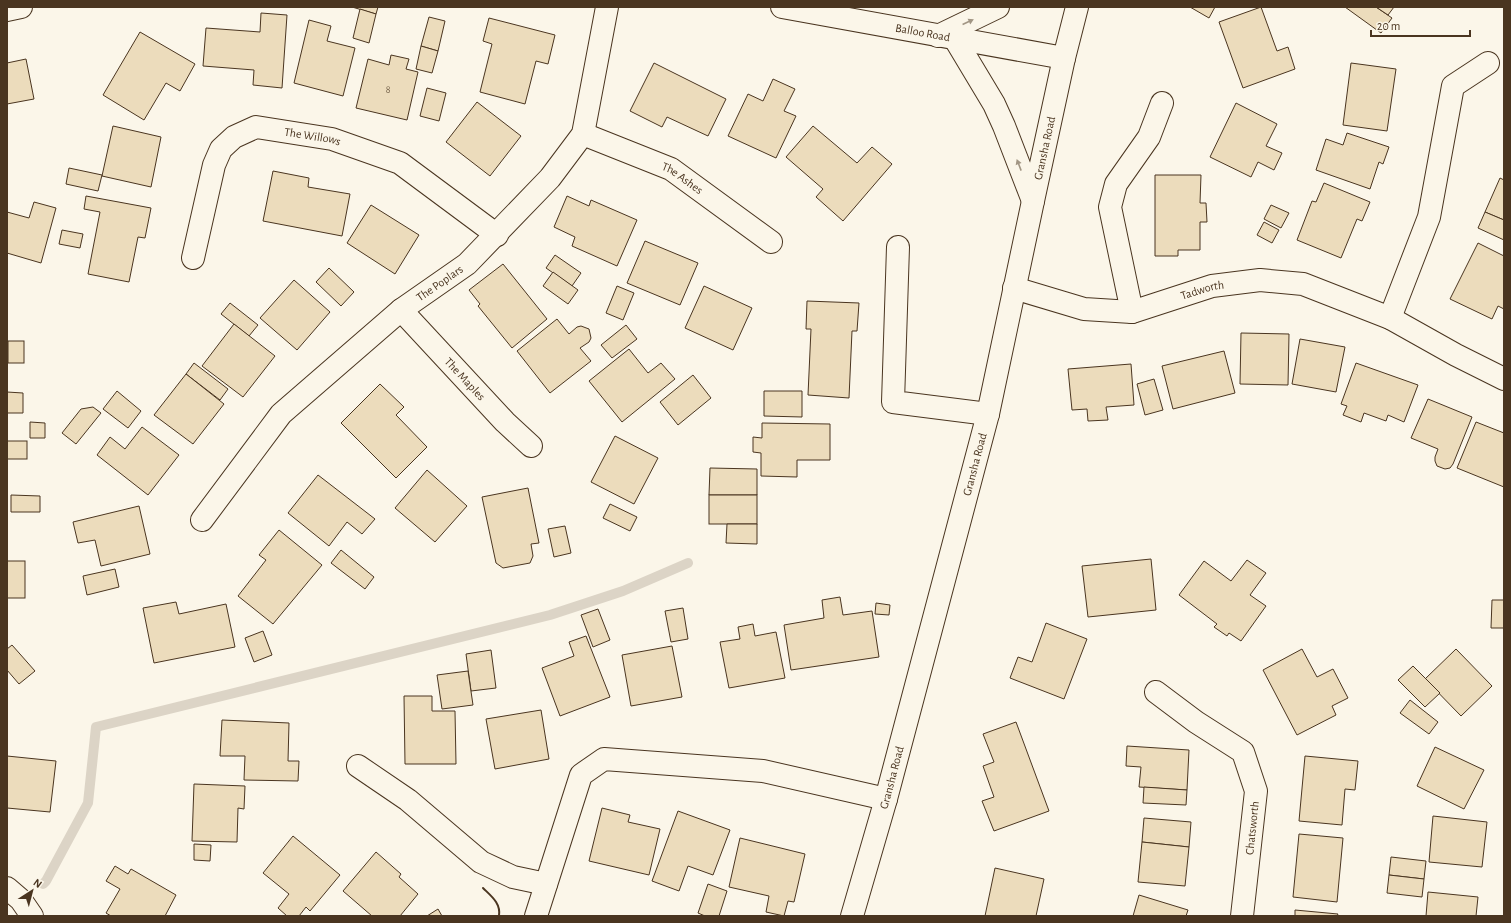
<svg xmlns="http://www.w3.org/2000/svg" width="1511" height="923" viewBox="0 0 1511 923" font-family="'Alegreya Sans',sans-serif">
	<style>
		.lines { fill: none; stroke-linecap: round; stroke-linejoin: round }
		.stream { stroke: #dcd4c6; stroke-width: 10 }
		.building { fill: #ecdcbc; stroke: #4a3520 }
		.minor-casing { stroke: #4a3520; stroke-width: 24 }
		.tertiary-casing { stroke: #4a3520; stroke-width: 24 }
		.minor { stroke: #fbf6e9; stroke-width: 22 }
		.tertiary { stroke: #fbf6e9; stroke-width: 22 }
		.wall { stroke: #4a3520; stroke-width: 2 }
		.oneway { fill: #a29684 }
		.labels { text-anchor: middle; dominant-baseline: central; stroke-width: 3; stroke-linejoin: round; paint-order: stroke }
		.number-label { font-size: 10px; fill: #725f47 }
		.street-label { font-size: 12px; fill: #4a3520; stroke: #fbf6e9 }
	</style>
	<rect width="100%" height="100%" fill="#fbf6e9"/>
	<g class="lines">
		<polyline class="stream" points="43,884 46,881 88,803 96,727 550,615 623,591 688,563"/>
	</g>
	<g class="building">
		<polygon points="352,7 378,7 376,14"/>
		<polygon points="1190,7 1215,7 1209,18"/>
		<polygon points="1261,7 1277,51 1288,47 1295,69 1243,88 1219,22"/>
		<polygon points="1345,7 1376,7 1392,18 1381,33"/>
		<polygon points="1376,7 1394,7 1388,15"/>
		<polygon points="360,9 376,14 369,43 353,38"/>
		<polygon points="261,13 287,15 282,88 253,85 254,70 203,66 206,28 260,32"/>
		<polygon points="429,17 445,21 438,51 421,46"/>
		<polygon points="489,18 555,35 548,64 536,61 525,104 480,92 492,44 483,41"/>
		<polygon points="309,20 331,26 327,41 355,48 343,96 294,83"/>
		<polygon points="140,32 195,64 180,91 166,83 144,120 103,95"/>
		<polygon points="421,46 438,51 432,73 416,69"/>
		<polygon points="391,55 409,59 406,69 418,72 407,120 356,108 368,59 389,65"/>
		<polygon points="26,59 34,99 7,104 7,63"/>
		<polygon points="654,63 726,99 708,136 667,117 662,127 630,111"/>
		<polygon points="1351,63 1396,69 1387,131 1343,125"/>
		<polygon points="773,79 795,89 784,111 796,116 776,158 728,136 748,94 763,101"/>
		<polygon points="427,88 446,93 439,121 420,116"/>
		<polygon points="477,102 521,136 490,176 446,142"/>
		<polygon points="1236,103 1277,124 1266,146 1282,153 1274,170 1258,162 1251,177 1210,157"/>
		<polygon points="113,126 161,137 151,187 102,176"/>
		<polygon points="813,126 857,163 872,147 892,164 843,221 816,197 823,189 786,157"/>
		<polygon points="1347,133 1389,147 1383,164 1379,162 1370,189 1316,170 1326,139 1343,145"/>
		<polygon points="69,168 102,175 98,191 66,184"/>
		<polygon points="273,171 309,178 308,187 350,194 342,236 263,221"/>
		<polygon points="1155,175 1201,175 1200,203 1206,203 1207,222 1200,222 1200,250 1178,250 1178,256 1155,256"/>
		<polygon points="1500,178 1504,180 1504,220 1485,212"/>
		<polygon points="1324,183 1370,202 1362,221 1357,219 1341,258 1297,240 1312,201 1316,202"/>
		<polygon points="86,196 151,208 145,238 138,237 129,282 88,274 100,212 84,209"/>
		<polygon points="567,196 589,206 591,200 637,220 617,266 572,246 575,237 554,227"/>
		<polygon points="34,202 56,208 41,263 7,253 7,212 29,218"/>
		<polygon points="371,205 419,235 395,274 347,243"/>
		<polygon points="1271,205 1289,213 1281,228 1264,219"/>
		<polygon points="1485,212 1504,220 1504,240 1478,228"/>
		<polygon points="1264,222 1279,230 1272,243 1257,235"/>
		<polygon points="62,230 83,234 80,248 59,244"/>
		<polygon points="645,241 698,263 680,305 627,283"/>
		<polygon points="1478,243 1504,256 1504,309 1498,306 1492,319 1450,299"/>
		<polygon points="555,255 581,273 572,286 546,268"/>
		<polygon points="503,264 547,319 512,348 478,306 480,304 469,290"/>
		<polygon points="329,268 354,292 341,306 316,282"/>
		<polygon points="553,272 578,290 568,304 543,286"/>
		<polygon points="294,280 330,312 297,350 260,318"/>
		<polygon points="617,286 634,293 623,320 606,313"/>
		<polygon points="704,286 752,308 733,350 685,328"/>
		<polygon points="807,301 859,303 857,331 852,331 849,398 808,395 811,329 806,329"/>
		<polygon points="230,303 258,325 249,336 221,314"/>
		<polygon points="557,319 569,334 577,327 581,326 589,329 591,338 589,342 580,348 591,361 550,393 517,351"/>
		<polygon points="234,324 275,356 243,397 202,366"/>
		<polygon points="626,325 637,339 612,358 601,345"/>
		<polygon points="1241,333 1289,334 1288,385 1240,384"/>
		<polygon points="1300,339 1345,347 1336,392 1292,384"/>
		<rect x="8" y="341" width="16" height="22"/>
		<polygon points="629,349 648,373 661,363 675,379 622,422 589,381"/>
		<polygon points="1224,351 1235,393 1173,409 1162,366"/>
		<polygon points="194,363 228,389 220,400 186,374"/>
		<polygon points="1356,363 1418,385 1404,422 1388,415 1386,421 1364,413 1361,422 1343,415 1347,406 1341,404"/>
		<polygon points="1131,364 1134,405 1106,407 1108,420 1088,421 1087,409 1072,410 1068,369"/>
		<polygon points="186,374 224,404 193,444 154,415"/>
		<polygon points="693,375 711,398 678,425 660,402"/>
		<polygon points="1154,379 1163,410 1145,415 1137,384"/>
		<polygon points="380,384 404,407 396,415 427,447 396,478 341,423"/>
		<polygon points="117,391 141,411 128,428 103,409"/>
		<polygon points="764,391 802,391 802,417 764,416"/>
		<polygon points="7,392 23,393 23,413 7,413"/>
		<polygon points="1428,399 1472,417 1453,464 1450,468 1445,469 1437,466 1435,461 1435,457 1438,449 1411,438"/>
		<polygon points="93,407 101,413 76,444 62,433 81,409"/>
		<polygon points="30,422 45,423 45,438 30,438"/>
		<polygon points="1476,422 1504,433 1504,487 1457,468"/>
		<polygon points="762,423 830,424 830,460 797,460 797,477 761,476 761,453 753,452 753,437 762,438"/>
		<polygon points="142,427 179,455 148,495 97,455 110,437 125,449"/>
		<polygon points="615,436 658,458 634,504 591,482"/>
		<rect x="7" y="441" width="20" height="18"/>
		<polygon points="710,468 757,469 757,495 709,495"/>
		<polygon points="427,470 467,506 435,542 395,508"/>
		<polygon points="318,475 375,519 362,534 347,522 329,546 288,513"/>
		<polygon points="528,488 539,543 531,544 533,556 530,563 503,568 496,563 482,497"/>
		<polygon points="11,495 40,496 40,512 11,512"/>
		<rect x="709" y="495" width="48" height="29"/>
		<polygon points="610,504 637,517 630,531 603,518"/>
		<polygon points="139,506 150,554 101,566 95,540 78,543 73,522"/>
		<polygon points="727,524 757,524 757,544 726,543"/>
		<polygon points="565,526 571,553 554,557 548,529"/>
		<polygon points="279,530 322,565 273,624 238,596 266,560 259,555"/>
		<polygon points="341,550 374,577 365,589 331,563"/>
		<polygon points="1151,559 1156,610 1088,617 1082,566"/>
		<polygon points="1247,560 1266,573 1250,595 1266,606 1241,641 1229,633 1227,636 1214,627 1217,624 1179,595 1204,561 1231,581"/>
		<rect x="7" y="561" width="18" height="37"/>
		<polygon points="115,569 119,587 87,595 83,576"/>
		<polygon points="840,597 843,615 872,611 879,657 791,670 784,625 824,618 822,600"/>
		<polygon points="1492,600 1504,600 1504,628 1491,628"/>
		<polygon points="176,602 179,614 226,604 235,647 154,663 143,608"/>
		<polygon points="876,603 890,605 889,615 875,614"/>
		<polygon points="683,608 688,639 671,642 665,611"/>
		<polygon points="598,609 610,640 593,647 581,615"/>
		<polygon points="1046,623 1087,639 1064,699 1010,678 1018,657 1032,662"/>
		<polygon points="753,624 755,636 776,632 785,678 729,688 720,642 740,639 738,627"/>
		<polygon points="263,631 272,655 254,662 245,638"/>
		<polygon points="586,636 610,697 560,716 542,668 574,656 569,642"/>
		<polygon points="12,645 35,671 19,684 7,670 7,649"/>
		<polygon points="672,646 682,697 631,706 622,655"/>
		<polygon points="1302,649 1317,677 1333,669 1348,698 1332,706 1336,715 1297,735 1263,670"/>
		<polygon points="1456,649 1492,686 1461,716 1425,679"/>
		<polygon points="491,650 496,688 471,691 466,654"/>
		<polygon points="1413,666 1440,693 1425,707 1398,680"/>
		<polygon points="468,671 473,705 442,709 437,675"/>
		<polygon points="404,696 432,696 432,711 455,711 456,764 405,764"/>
		<polygon points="1410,700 1438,722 1429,734 1400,713"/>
		<polygon points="541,710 549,759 495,769 486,719"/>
		<polygon points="222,720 289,723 288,761 299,761 298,781 244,780 245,756 220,756"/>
		<polygon points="1016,722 1049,811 994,831 982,801 994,797 983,766 994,762 983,734"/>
		<polygon points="1127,746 1189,750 1187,790 1139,787 1141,767 1126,766"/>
		<polygon points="1435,747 1484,770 1464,809 1417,786"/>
		<polygon points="7,756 56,761 50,812 7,808"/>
		<polygon points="1305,756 1358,761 1355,790 1345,789 1342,825 1299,821"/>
		<polygon points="194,784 245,786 244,809 238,808 237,842 192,841"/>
		<polygon points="1144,787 1187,790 1186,805 1143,803"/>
		<polygon points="602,808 630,815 628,822 660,829 649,875 589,861"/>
		<polygon points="678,811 730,830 713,875 688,866 679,891 652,881"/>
		<polygon points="1433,816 1487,822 1482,867 1429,862"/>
		<polygon points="1144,818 1191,822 1189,847 1142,842"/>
		<polygon points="1299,834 1343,838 1337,902 1293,897"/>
		<polygon points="293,836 340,875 310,911 306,907 299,916 287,916 278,908 289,894 263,873"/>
		<polygon points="740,838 805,854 794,902 788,901 784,916 766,912 769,896 729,887"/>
		<polygon points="1142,842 1189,847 1185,886 1138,882"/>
		<polygon points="194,844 211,845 210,861 194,860"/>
		<polygon points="376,852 401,874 399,877 418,894 400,916 372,916 343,891"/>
		<polygon points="1391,857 1426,861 1424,879 1389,875"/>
		<polygon points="115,866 128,874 131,869 176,895 165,916 111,916 106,913 120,889 106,881"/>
		<polygon points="995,868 1044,879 1036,916 985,916"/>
		<polygon points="1389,875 1424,879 1422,897 1387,893"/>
		<polygon points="708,884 727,891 719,916 705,916 698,913"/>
		<polygon points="1428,892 1478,897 1476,916 1426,916"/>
		<polygon points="1139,895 1188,910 1186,916 1133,916"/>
		<polygon points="438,909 442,916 427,916"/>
		<polygon points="1295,910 1338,914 1337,916 1295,916"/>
	</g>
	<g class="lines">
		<defs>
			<g id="minor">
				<polyline points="7,10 21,7"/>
				<path id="s1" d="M583 134 671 169 771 242"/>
				<polyline points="898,247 893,402 988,414"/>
				<path id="s2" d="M193 258 214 165 221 149 234 137 256 127 332 139 400 163 497 235"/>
				<path id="s3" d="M1014 288 1084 309 1132 312 1212 286 1260 280 1303 284 1390 318 1456 355 1504 379"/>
				<path id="s4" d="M401 310 505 422 531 446"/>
				<polyline points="1132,312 1110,207 1116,184 1149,137 1162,103"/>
				<polyline points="1390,318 1429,217 1453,86 1488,63"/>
				<path id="s5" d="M202 520 281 414 401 310 467 264 550 178 583 134 607 7"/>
				<polyline points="1156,692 1196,722 1243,752 1256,791 1242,916"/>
				<polyline points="358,766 408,800 481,862 513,877 546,884"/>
				<polyline points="7,888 21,900 32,916"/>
				<polyline points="536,916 581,775 604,759 763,771 886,799"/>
			</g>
			<g id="tertiary">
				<path id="s6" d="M782 7 1064 58"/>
				<polyline points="938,36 998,7"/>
				<polyline points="955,39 994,104 1004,126 1033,201"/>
				<path id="s7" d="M852 916 886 799 988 414 1033 201 1064 58 1077 7"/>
			</g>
		</defs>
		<use href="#minor" class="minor-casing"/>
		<use href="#tertiary" class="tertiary-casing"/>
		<use href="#minor" class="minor"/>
		<use href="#tertiary" class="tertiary"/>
		<path class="wall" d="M483 888C491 896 501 903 499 916"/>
	</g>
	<defs><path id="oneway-solid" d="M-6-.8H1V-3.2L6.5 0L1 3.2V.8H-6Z"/></defs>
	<g class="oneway">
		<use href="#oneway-solid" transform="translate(968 22) rotate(-25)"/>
		<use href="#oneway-solid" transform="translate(1019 165) rotate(-111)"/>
	</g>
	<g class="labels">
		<g class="number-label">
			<text x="388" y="90">8</text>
		</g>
		<g class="street-label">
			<text stroke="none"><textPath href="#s6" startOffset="143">Balloo Road</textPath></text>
			<text stroke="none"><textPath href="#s2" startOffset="212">The Willows</textPath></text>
			<text stroke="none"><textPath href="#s7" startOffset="792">Gransha Road</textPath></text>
			<text stroke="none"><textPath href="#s1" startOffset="109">The Ashes</textPath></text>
			<text stroke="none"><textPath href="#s5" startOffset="338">The Poplars</textPath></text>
			<text stroke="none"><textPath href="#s3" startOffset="195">Tadworth</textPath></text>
			<text stroke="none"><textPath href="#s4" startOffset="94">The Maples</textPath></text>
			<text stroke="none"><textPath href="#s7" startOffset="468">Gransha Road</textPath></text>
			<text stroke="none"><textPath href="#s7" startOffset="144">Gransha Road</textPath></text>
			<text transform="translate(1252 828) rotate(-84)">Chatsworth</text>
		</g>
	</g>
	<rect width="1511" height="923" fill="none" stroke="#4a3520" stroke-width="16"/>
	<g transform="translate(32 891) rotate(36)" stroke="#fbf6e9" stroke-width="3" paint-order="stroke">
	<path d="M0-3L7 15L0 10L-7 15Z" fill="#4a3520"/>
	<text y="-6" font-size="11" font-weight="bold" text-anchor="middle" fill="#4a3520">N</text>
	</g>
	<path d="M1371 30v6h99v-6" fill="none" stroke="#4a3520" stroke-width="2"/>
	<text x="1377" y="30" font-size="12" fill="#4a3520" stroke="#fbf6e9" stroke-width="3" paint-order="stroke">20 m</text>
</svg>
